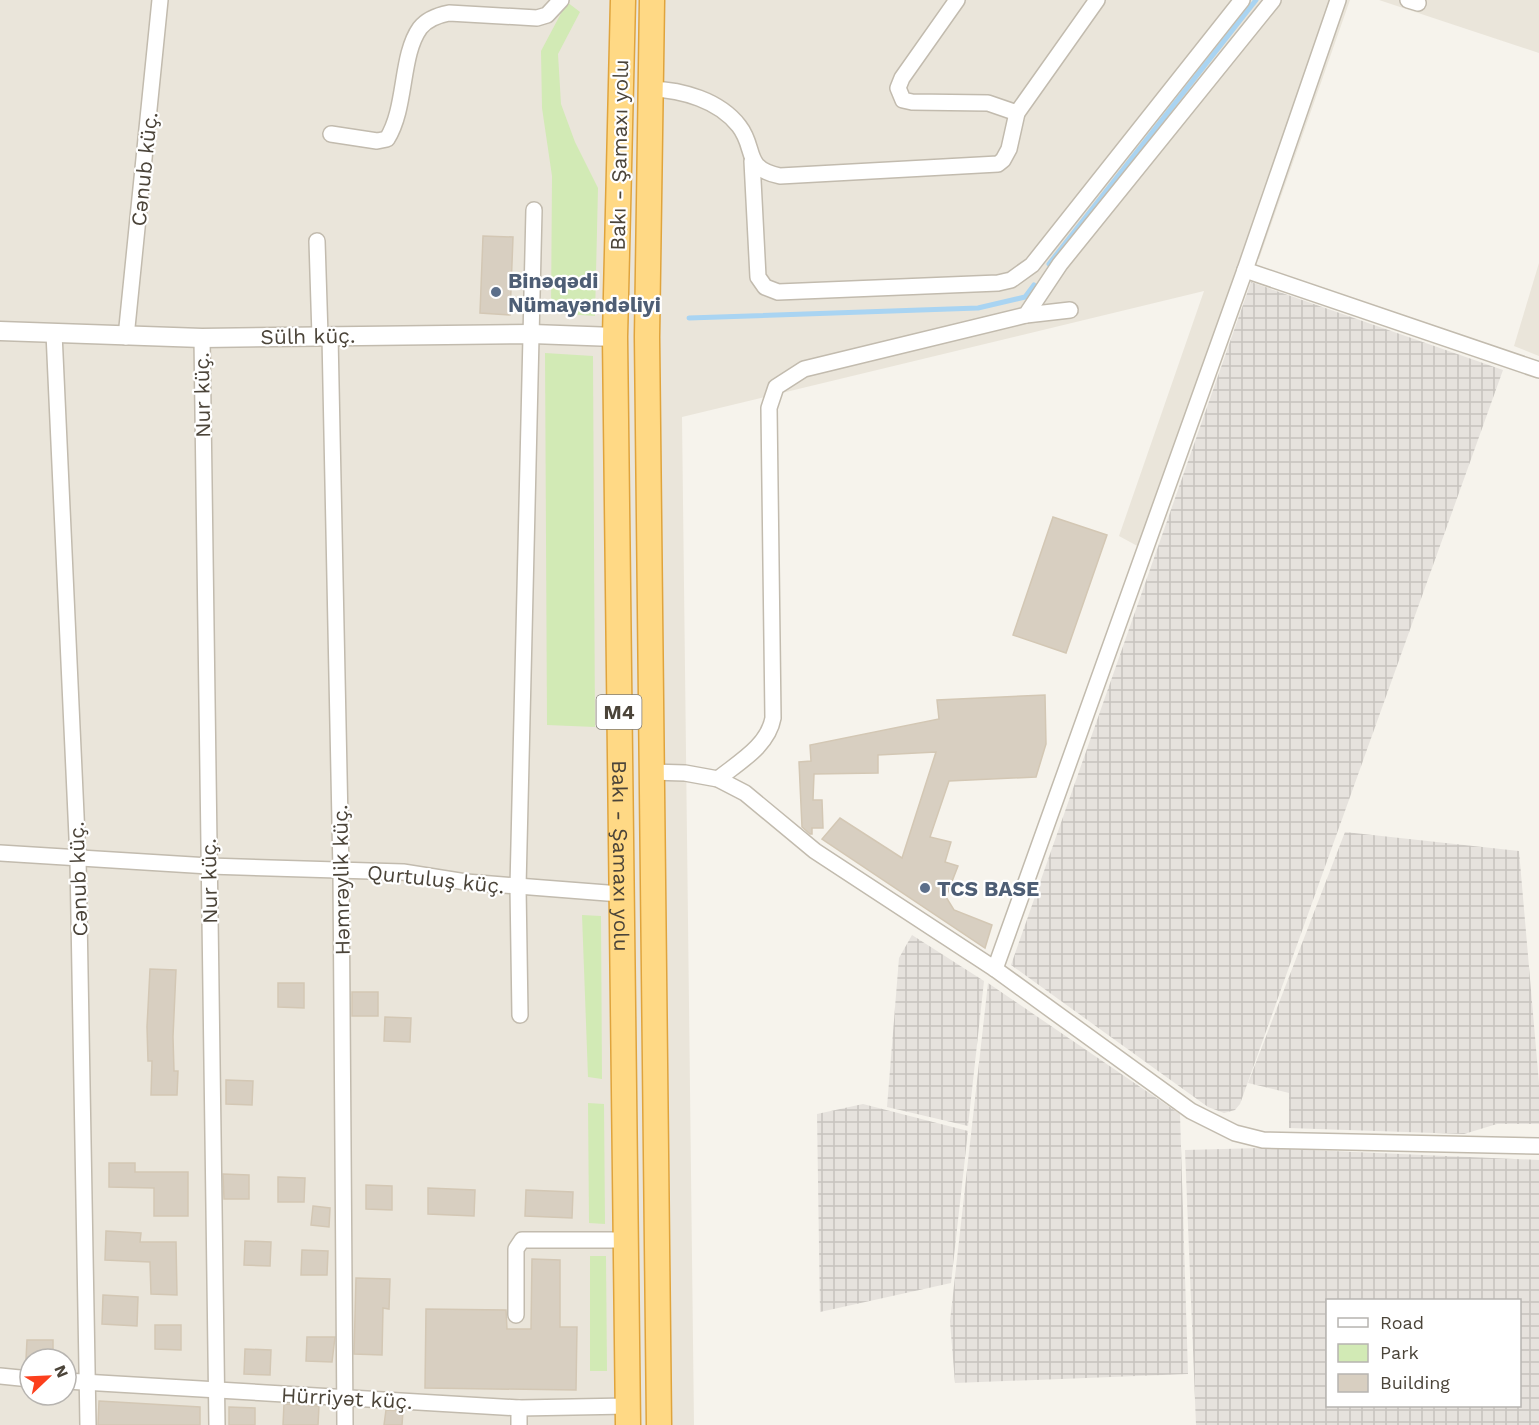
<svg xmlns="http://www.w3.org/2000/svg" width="1539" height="1425" viewBox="0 0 1539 1425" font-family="'Work Sans',sans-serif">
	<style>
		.residential { fill: #eae5da; fill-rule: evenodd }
		.industrial { fill: url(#industrial-grid); fill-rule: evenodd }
		.green { fill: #d2eab5 }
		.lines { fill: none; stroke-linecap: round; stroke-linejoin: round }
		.stream { stroke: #a9d4f2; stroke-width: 5 }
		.building { fill: #d8cfc1; stroke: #d3c7b4; stroke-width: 1.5 }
		.minor-casing { stroke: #c2bbae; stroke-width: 18 }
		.tertiary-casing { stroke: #c2bbae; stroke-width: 21 }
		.trunk-casing { stroke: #e0a43c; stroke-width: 27 }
		.minor { stroke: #fff; stroke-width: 15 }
		.tertiary { stroke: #fff; stroke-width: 18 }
		.trunk { stroke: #ffd985; stroke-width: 24 }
		.service-dot { fill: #5c6f8a; stroke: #fff; stroke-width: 2 }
		.labels { text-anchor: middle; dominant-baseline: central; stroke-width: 4.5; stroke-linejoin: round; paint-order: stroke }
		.shield { fill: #fff; stroke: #817c74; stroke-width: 1.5 }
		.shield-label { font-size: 20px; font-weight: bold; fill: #4b4439 }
		.street-label { font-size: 21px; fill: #4b4439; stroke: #fff }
		.service-label { font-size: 21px; font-weight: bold; fill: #4e5e75; stroke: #fff; text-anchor: start }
	</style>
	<defs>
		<pattern id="industrial-grid" width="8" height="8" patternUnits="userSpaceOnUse" patternTransform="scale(1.5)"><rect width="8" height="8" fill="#e6e2dd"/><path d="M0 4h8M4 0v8" fill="none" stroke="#c7c3be"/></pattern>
	</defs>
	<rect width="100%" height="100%" fill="#f6f3ec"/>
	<g class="residential">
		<path d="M0 0H1350L1259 259 1240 258 1141 548 1119 536 1204 291 682 417 694 1425H0ZM30 1359H66V1395H30Z"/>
		<polygon points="1379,0 1539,0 1539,53"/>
		<polygon points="1539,263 1539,356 1514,346"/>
	</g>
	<g class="industrial">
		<polygon points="1251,282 1503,370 1240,1104 1235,1110 1224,1113 1208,1107 1011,965"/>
		<polygon points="1345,832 1519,851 1539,1083 1539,1124 1497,1124 1464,1134 1289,1128 1289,1093 1248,1083"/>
		<polygon points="912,935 984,981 968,1126 887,1107 899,958"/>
		<polygon points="988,983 1180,1114 1188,1374 955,1383 950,1321"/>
		<polygon points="863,1104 968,1131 951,1283 820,1312 817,1114"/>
		<path d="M1262 1148 1539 1160V1425H1196L1185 1150ZM1328 1300H1520V1406H1328Z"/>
	</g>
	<g class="green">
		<polygon points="567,2 580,12 558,54 561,104 575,142 598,188 595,316 551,313 552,176 542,108 541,51"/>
		<polygon points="545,353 593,356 595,727 547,725"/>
		<polygon points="582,915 601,916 602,1079 588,1077"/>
		<polygon points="588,1103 604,1104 605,1224 589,1223"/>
		<polygon points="590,1256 606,1256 607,1371 590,1371"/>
	</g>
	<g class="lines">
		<g class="stream">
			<polyline points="1049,264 1256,0"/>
			<polyline points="689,318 978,308 1025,297 1034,285"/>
		</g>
	</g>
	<g class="building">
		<polygon points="483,236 513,237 510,315 480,313"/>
		<polygon points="1053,517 1107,535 1066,653 1013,635"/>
		<polygon points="1045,695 1046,744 1036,777 949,781 930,837 951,842 945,862 958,866 946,897 954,910 992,925 985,948 822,839 840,818 902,858 936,752 878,755 878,773 814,774 813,800 822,800 823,828 812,828 812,834 810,834 802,827 799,762 811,761 810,745 939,719 937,700"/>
		<polygon points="150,969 176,970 173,1037 174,1071 178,1071 177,1095 151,1095 152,1061 148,1061 147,1027"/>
		<polygon points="278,983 304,983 304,1008 278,1007"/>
		<rect x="352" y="992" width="26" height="24"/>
		<polygon points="385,1017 411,1018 410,1042 384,1041"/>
		<polygon points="226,1080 253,1081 252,1105 226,1104"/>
		<polygon points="109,1163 135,1163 135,1172 188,1172 188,1216 154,1216 154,1188 109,1187"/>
		<polygon points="223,1174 249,1175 249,1199 224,1199"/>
		<polygon points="278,1177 305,1178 304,1202 278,1202"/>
		<polygon points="366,1185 392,1186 392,1210 366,1209"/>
		<polygon points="428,1188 475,1190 474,1216 428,1214"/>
		<polygon points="526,1190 573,1192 572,1218 525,1216"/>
		<polygon points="313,1206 330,1208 329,1227 311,1225"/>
		<polygon points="106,1231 141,1233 140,1242 176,1242 177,1295 151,1294 150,1262 105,1260"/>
		<polygon points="245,1241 271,1242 270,1266 244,1265"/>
		<polygon points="302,1250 328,1251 327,1275 301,1275"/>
		<polygon points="532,1259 560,1260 560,1327 577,1327 576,1390 425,1388 426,1309 506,1310 507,1329 531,1329"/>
		<polygon points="356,1278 390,1279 389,1309 383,1308 382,1355 354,1354"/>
		<polygon points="103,1295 138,1297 137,1326 102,1324"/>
		<polygon points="155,1325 181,1325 181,1350 155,1349"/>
		<polygon points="307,1337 335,1337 332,1362 306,1361"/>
		<polygon points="27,1340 53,1340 53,1359 26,1359"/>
		<polygon points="245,1349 271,1350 270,1375 244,1374"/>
		<polygon points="99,1401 200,1407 200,1425 98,1425"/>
		<polygon points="284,1404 319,1406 318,1425 283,1425"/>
		<polygon points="229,1407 255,1408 255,1425 229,1425"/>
		<polygon points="386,1410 403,1411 402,1425 384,1425"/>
	</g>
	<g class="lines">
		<defs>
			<g id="minor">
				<polyline points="957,0 902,78 898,88 903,100 912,102 988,103 1017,113"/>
				<polyline points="1408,0 1418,3"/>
				<path d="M651 89C682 90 719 100 739 126 757 149 742 168 780 176L998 164 1003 160 1009 149 1017 113 1097 0"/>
				<path d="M331 134 377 141 387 139C407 107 400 56 420 28 427 19 439 15 449 13L537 18 547 15 561 0"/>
				<polyline points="752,161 758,277 765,287 778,292 998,283 1011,280 1032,265 1242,0"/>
				<polyline points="317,241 320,336"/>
				<polyline points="1245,270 1539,370"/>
				<polyline points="1026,315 1070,310"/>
				<polyline points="54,333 78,859 88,1425"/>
				<polyline points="330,336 341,871 345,1425"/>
				<polyline points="126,337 160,0"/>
				<polyline points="202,338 217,1425"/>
				<polyline points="651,772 685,773 718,779 745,793 815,851 995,969 1191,1111 1235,1133 1263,1140 1539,1146"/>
				<path d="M718 779C739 762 768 746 773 718L769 408 776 387 804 369 1026 315 1060 264 1273 0"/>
				<polyline points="0,853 209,866 403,872 466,882 620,894"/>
				<polyline points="995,969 1245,270 1338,0"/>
				<polyline points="520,1015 518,887 534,210"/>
				<polyline points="516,1315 516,1249 522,1240 627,1240"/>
				<polyline points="0,1376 30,1379"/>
				<polyline points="66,1381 519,1408 628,1406"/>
				<polyline points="519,1425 519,1408"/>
			</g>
			<polyline id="tertiary" points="0,331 202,338 532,334 615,337"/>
			<g id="trunk">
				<path id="s1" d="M623 0 615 337 628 1425"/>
				<polyline points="652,0 647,337 659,1425"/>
			</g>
		</defs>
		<use href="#minor" class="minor-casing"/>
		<use href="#tertiary" class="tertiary-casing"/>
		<use href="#trunk" class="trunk-casing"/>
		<use href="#minor" class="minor"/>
		<use href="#tertiary" class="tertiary"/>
		<use href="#trunk" class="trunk"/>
	</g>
	<g class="service-dot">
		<circle cx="496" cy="292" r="6"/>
		<circle cx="925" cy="888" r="6"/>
	</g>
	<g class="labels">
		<rect class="shield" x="596.5" y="695" width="45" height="34" rx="4.5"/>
		<g class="shield-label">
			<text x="619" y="712">M4</text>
		</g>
		<g class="street-label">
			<text transform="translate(619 155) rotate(-89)">Bakı - Şamaxı yolu</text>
			<text transform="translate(144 169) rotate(-84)">Cənub küç.</text>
			<text transform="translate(308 336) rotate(-1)">Sülh küç.</text>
			<text transform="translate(202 395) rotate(-91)">Nur küç.</text>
			<text stroke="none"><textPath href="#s1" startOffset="856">Bakı - Şamaxı yolu</textPath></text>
			<text transform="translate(78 879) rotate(-92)">Cənub küç.</text>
			<text transform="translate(436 879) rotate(6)">Qurtuluş küç.</text>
			<text transform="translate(341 880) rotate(-91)">Həmrəylik küç.</text>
			<text transform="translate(209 881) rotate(-91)">Nur küç.</text>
			<text transform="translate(347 1398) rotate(3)">Hürriyət küç.</text>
		</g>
		<g class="service-label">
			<text x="508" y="280">Binəqədi<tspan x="508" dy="24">Nümayəndəliyi</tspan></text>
			<text x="937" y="888">TCS BASE</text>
		</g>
	</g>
	<rect x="1326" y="1299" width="195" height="108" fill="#ffffff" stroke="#b7b4b0" stroke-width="1.5"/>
	<rect x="1338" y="1318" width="30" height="9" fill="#ffffff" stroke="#b7b4b0" stroke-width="1.5"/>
	<text x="1380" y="1329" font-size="18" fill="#4b4439">Road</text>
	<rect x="1338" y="1344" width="30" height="18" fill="#d2eab5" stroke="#b7b4b0" stroke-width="1.5"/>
	<text x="1380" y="1359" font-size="18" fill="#4b4439">Park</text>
	<rect x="1338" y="1374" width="30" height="18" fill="#d8cfc1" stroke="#b7b4b0" stroke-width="1.5"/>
	<text x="1380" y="1389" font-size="18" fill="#4b4439">Building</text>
	<g transform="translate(48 1377) rotate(67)"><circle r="28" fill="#ffffff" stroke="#b7b4b0" stroke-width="1.5"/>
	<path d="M0-4.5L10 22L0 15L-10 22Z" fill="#fc3f1d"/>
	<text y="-9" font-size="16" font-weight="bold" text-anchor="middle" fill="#4b4439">N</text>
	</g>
</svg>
